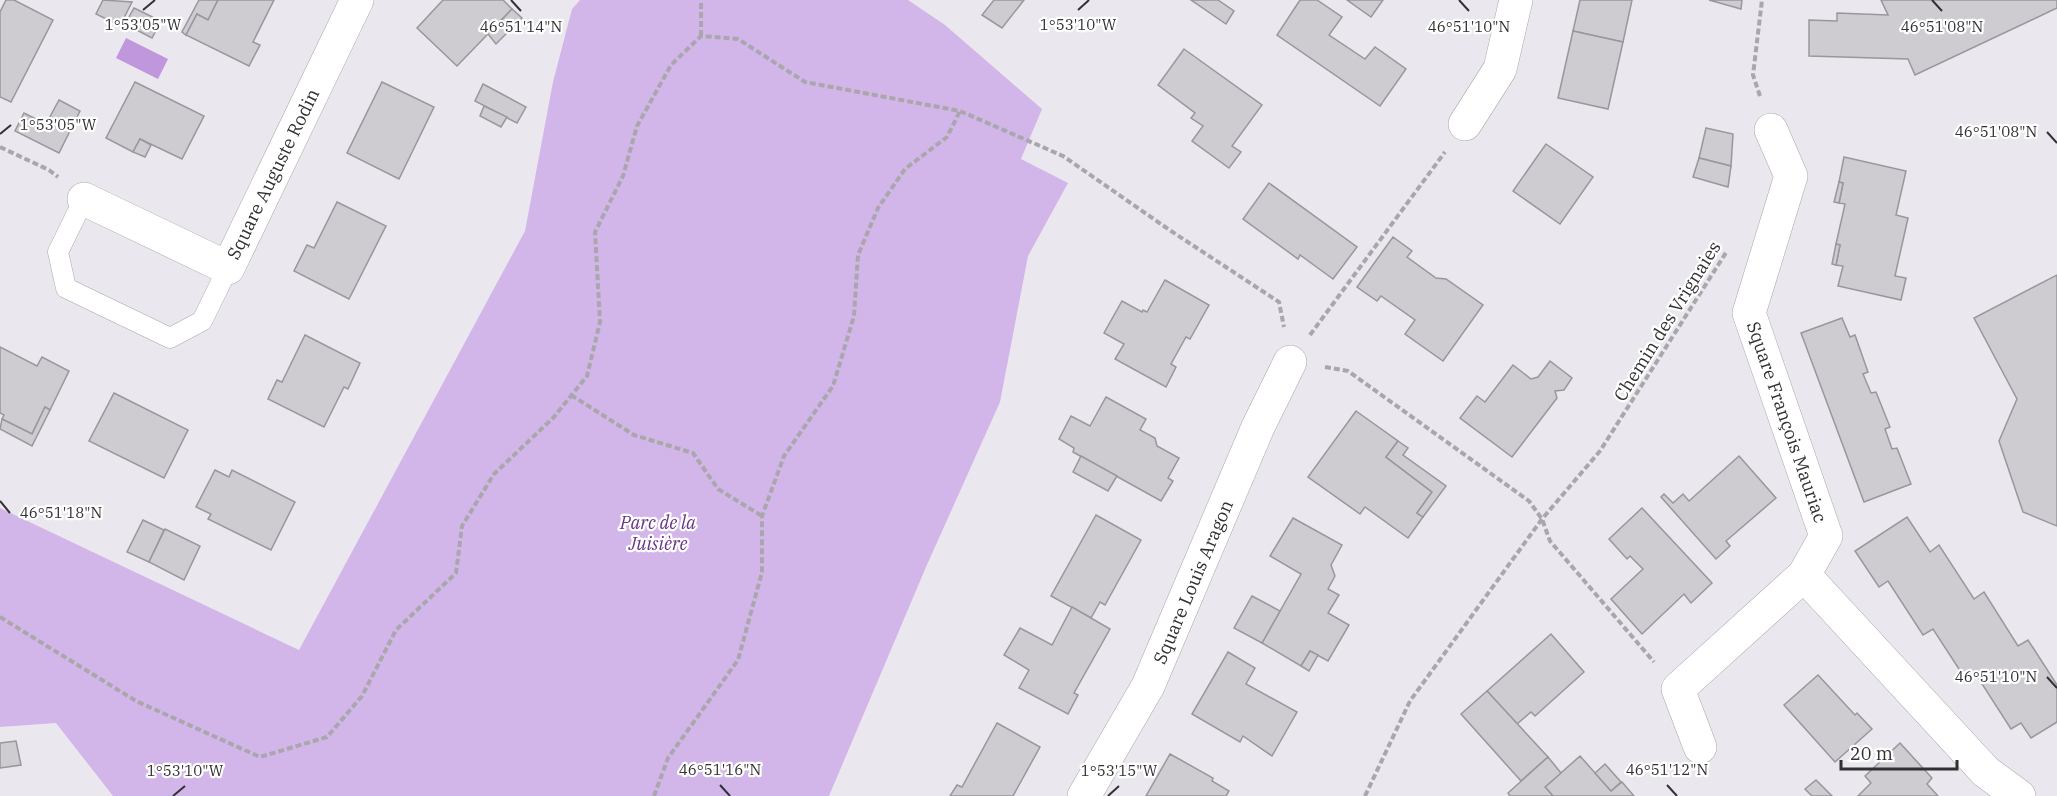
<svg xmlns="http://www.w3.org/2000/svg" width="2057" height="796" viewBox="0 0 2057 796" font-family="'IBM Plex Serif',serif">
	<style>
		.green { fill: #d3b6e9 }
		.water { fill: #c096dd }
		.building { fill: #cecbd1; stroke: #99969c; stroke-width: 1.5 }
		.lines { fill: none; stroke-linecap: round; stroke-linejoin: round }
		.service-casing { stroke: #a9a6ac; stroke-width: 21 }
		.minor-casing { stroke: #a9a6ac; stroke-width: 34 }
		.path { stroke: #a9a6ac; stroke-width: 4; stroke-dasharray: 6 3; stroke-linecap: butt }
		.service { stroke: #fff; stroke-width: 20 }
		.minor { stroke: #fff; stroke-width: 33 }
		.ticks { fill: none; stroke: #313032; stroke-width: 2 }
		.labels { text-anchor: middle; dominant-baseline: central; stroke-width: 4.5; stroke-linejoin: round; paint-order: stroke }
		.street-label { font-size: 18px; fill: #313032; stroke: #fff }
		.park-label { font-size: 18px; font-style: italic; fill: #673386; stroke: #fff }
		.ticks-label { font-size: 15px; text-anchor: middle; fill: #313032; stroke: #fff; stroke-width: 4.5; stroke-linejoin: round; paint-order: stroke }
	</style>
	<rect width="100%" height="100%" fill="#ebe7ee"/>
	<polygon class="green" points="580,0 908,0 945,25 1042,109 1021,159 1068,183 1028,256 1000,402 926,567 829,796 113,796 56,723 0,727 0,508 299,650 525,231 553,82 572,9"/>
	<polygon class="water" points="126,38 168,59 158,79 116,58"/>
	<g class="building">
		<polygon points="6,0 14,0 53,20 11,102 0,97 0,12"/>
		<polygon points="103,0 132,2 120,26 96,14"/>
		<polygon points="199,0 218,0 208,20 197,14 186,35 182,32"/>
		<polygon points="218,0 274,0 253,42 260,45 249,66 186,35 197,14 208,20"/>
		<polygon points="443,0 503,0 512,9 457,66 417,28"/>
		<polygon points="994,0 1024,0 1002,28 982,15"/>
		<polygon points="1191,0 1218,0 1234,11 1226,24"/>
		<polygon points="1300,0 1317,0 1342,17 1329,35 1365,59 1375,47 1406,69 1380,106 1277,35"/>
		<polygon points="1347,0 1383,0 1371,17"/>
		<polygon points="1580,0 1632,0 1623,42 1573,31"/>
		<polygon points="1709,0 1742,0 1741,9"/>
		<polygon points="1881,0 2057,0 2057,8 1915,75 1908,59 1809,56 1809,20 1837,21 1837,13 1888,15"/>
		<polygon points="134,8 161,21 152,38 125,24"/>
		<polygon points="512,9 522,18 496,44 488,34"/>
		<polygon points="1573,31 1623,42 1608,109 1558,98"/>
		<polygon points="1184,49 1262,105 1232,146 1241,152 1229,168 1192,141 1203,126 1191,118 1195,113 1158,85"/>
		<polygon points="135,82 204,116 182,159 140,139 133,152 106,138"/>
		<polygon points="382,82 434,107 399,179 347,153"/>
		<polygon points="483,84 526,107 517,123 475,101"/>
		<polygon points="59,100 80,111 59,153 15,131 24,113 46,124"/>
		<polygon points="484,106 507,117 501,127 480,116"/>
		<polygon points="1706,128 1733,134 1731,166 1699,158"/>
		<polygon points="140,139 151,145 145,157 133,152"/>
		<polygon points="1546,144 1593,177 1560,224 1513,191"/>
		<polygon points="1844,157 1906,171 1896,215 1908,218 1895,276 1906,278 1901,300 1838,286 1843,266 1836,265 1840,245 1836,244 1845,204 1839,203 1843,183 1839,182"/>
		<polygon points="1699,158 1731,166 1728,187 1693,177"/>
		<polygon points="1839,182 1843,183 1839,203 1834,202"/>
		<polygon points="1269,183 1357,247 1333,279 1300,255 1298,259 1243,219"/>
		<polygon points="337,202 386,226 349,299 294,271 307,245 314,248"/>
		<polygon points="1393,237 1412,251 1407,257 1436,278 1446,279 1483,305 1443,361 1405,334 1415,320 1381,296 1377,301 1357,287"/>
		<polygon points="1836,244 1840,245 1836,265 1832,264"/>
		<polygon points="2057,275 2057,526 2023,512 1999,441 2017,399 1974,318"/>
		<polygon points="1165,280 1209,305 1190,339 1186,337 1171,364 1176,367 1166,387 1115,359 1124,344 1104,333 1122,301 1142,312 1143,310 1147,312"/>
		<polygon points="1842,318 1850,337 1855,335 1868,372 1863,374 1871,393 1876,392 1890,427 1885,429 1892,449 1897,448 1911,484 1864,502 1801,333"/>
		<polygon points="305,335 360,363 348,389 344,387 324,427 268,399 277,380 282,382"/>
		<polygon points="0,347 37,366 42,357 69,371 50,410 45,407 32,434 2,419 4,415 0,413"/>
		<polygon points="1550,361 1572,378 1564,390 1555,391 1557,398 1512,457 1460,418 1477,396 1485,402 1513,365 1531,379 1538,377"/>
		<polygon points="114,393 188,430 164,478 89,441"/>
		<polygon points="1106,397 1146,419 1140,430 1155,438 1157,446 1179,458 1168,478 1173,481 1161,501 1073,452 1074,448 1059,439 1071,416 1090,426"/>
		<polygon points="45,407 50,410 32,446 0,429 2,419 32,434"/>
		<polygon points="1356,411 1398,441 1386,457 1432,492 1417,513 1423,517 1408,538 1365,507 1360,514 1308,477"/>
		<polygon points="1398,441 1408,448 1403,455 1446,486 1423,517 1417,513 1432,492 1386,457"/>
		<polygon points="1081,456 1117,476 1108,491 1073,472"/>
		<polygon points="1739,456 1776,498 1726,541 1730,546 1716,559 1661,497 1664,494 1673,503 1683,494 1689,501"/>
		<polygon points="215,470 229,477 232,470 295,502 271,550 208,519 211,514 196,507"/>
		<polygon points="1642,508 1712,583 1691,603 1684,594 1642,634 1611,599 1643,569 1630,556 1627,559 1609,539"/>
		<polygon points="1096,515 1141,540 1105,605 1100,602 1091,618 1051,596"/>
		<polygon points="1907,517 1930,552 1939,545 1974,599 1984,592 2018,646 2028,640 2057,685 2057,722 2031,738 2021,723 2011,729 1977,676 1968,683 1933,629 1923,635 1888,581 1879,587 1855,551"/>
		<polygon points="1293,518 1342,545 1331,565 1335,576 1328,589 1339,595 1328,613 1349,625 1328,661 1310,651 1301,666 1262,643 1301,574 1270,556"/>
		<polygon points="143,520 164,530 149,562 127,552"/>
		<polygon points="165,529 200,546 184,580 149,562"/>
		<polygon points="1252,596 1280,611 1262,643 1234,628"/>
		<polygon points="1072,607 1110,629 1074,693 1078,695 1068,714 1019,688 1029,670 1004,655 1020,628 1052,645"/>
		<polygon points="1551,634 1584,672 1535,716 1531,712 1517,724 1487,691"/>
		<polygon points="1310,651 1318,655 1309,671 1301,666"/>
		<polygon points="1228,652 1255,668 1246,684 1297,712 1272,756 1243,736 1240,742 1192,714"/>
		<polygon points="1818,675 1855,715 1857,713 1872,729 1835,762 1784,705"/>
		<polygon points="1487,691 1548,757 1521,781 1461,714"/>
		<polygon points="997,723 1040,747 1013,796 950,796 957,785 962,787"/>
		<polygon points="16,741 21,765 0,768 0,743"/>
		<polygon points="1900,743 1932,778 1927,784 1938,796 1858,796 1871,783 1865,776"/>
		<polygon points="1170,754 1213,778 1212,781 1229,791 1226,796 1146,796"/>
		<polygon points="1580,756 1611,791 1622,782 1634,796 1553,796 1545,787"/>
		<polygon points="1548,757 1561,773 1545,787 1553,796 1510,796 1508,793"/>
		<polygon points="1605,764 1621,782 1611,791 1595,773"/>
		<polygon points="1816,780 1832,796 1812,796 1805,789"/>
	</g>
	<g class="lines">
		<defs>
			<polyline id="service" points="84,199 58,252 66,288 170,338 202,321 228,268"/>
			<g id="minor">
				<polyline points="1465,124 1500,69 1516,0"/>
				<polyline points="1771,130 1791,176 1749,313 1826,536 1804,575 1986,772 2019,796"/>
				<polyline points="84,199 228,268 357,0"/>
				<polyline points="1700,747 1678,689 1804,575"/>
				<polyline points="1084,796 1148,686 1258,427 1290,362"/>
			</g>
		</defs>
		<use href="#service" class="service-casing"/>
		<use href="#minor" class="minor-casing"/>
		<g class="path">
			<polyline points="701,36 701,0"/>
			<polyline points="1760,96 1753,75 1762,0"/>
			<polyline points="0,147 49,170 58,177"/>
			<polyline points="1310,335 1445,152"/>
			<polyline points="1325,367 1348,371 1529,501 1542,519 1550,541 1654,662"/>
			<polyline points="571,395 634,435 693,453 718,489 762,516"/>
			<polyline points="0,617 136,701 260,757 327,737 362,696 396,630 456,573 462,526 494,474 554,417 587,376 600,322 595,232 623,176 637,126 671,65 701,36 738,39 805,82 960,111 1063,156 1171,231 1279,302 1284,327"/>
			<polyline points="654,796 668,758 738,660 762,572 762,516 784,456 833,386 854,316 858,255 878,208 905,169 947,137 960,111"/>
			<polyline points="1365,796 1410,701 1542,519 1600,451 1727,251"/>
		</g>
		<use href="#service" class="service"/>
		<use href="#minor" class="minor"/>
	</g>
	<path class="ticks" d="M511 0 521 11M1459 0 1469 11M1932 0 1942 11M143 10 155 0M1078 10 1089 0M2047 132 2057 143M0 134 11 125M0 501 10 513M2047 677 2057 688M720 785 730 796M1667 785 1677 796M173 796 185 786M1108 796 1119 786"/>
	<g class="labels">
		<g class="street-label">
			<text transform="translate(273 174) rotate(-64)">Square Auguste Rodin</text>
			<text transform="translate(1667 321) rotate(-58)">Chemin des Vrignaies</text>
			<text transform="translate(1787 422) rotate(71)">Square François Mauriac</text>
			<text transform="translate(1193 582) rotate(-67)">Square Louis Aragon</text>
		</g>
		<g class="park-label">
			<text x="658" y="522">Parc de la<tspan x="658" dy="21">Juisière</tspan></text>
		</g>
	</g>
	<g class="ticks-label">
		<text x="143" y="30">1°53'05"W</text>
		<text x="1078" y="30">1°53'10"W</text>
		<text x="1469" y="32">46°51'10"N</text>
		<text x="521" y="32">46°51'14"N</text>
		<text x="1942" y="32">46°51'08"N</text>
		<text x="58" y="130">1°53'05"W</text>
		<text x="1996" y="137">46°51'08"N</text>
		<text x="61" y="518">46°51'18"N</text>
		<text x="1996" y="682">46°51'10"N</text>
		<text x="720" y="775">46°51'16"N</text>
		<text x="1667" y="775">46°51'12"N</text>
		<text x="185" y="776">1°53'10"W</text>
		<text x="1119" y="776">1°53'15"W</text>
	</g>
	<path d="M1841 760v9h116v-9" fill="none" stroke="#313032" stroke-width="3"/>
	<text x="1850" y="760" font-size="18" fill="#313032" stroke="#ffffff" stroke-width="4.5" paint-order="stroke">20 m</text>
</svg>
